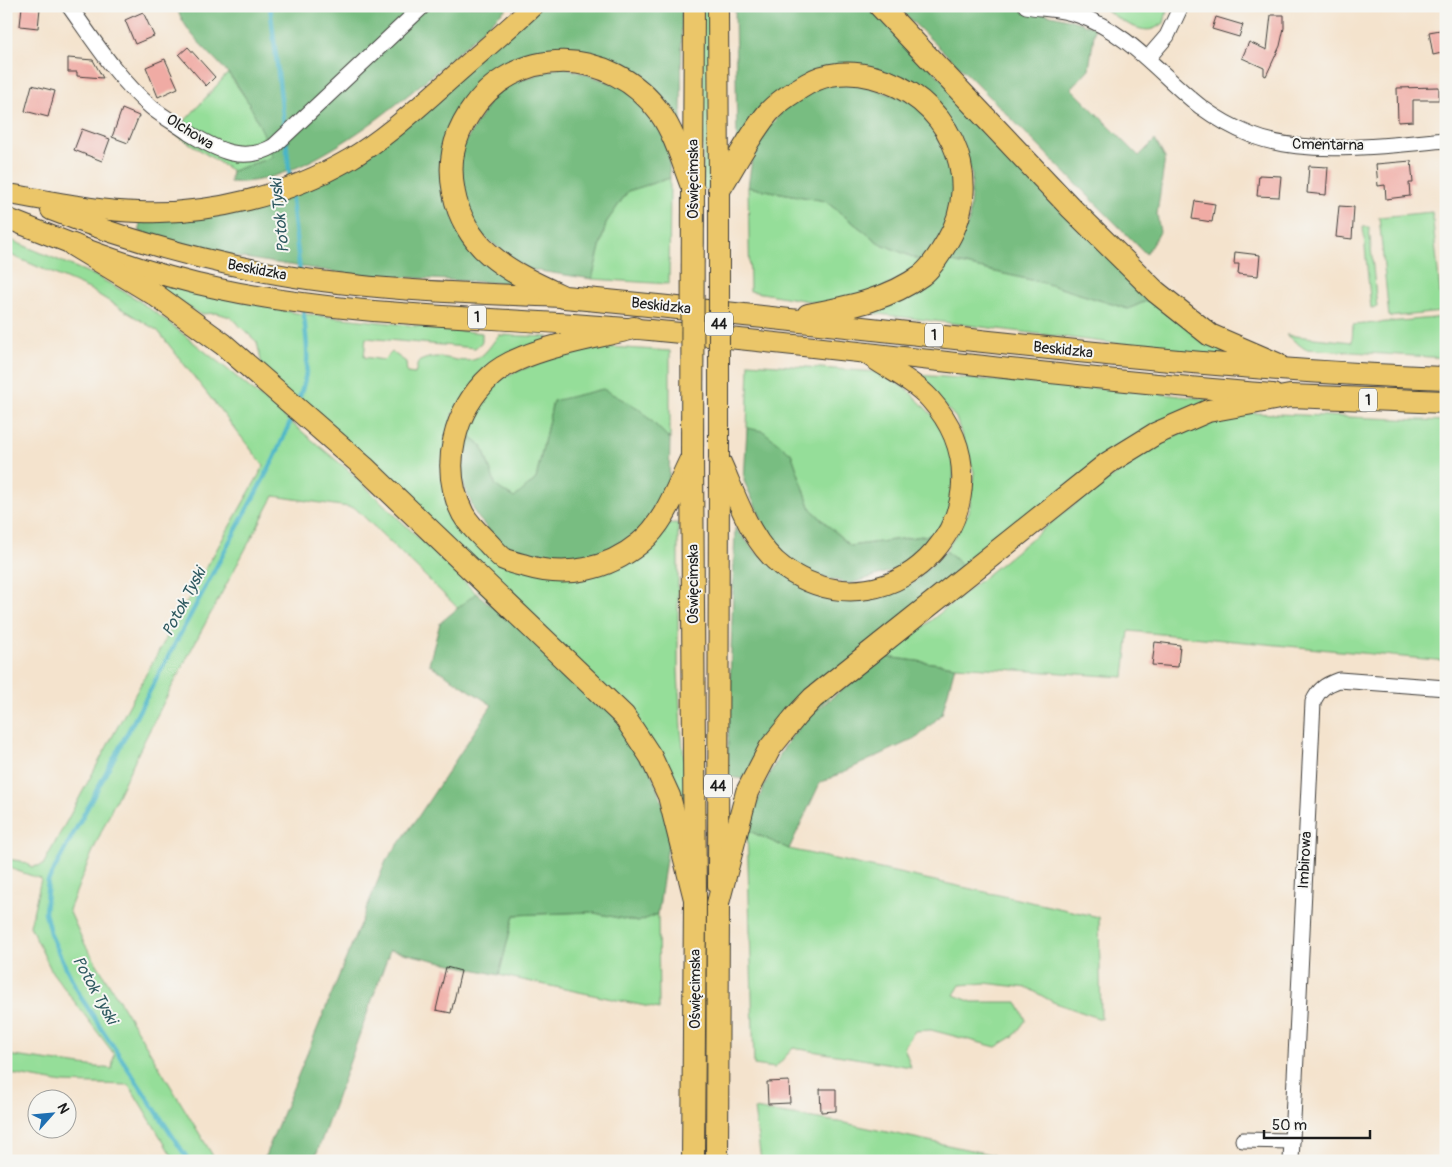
<svg xmlns="http://www.w3.org/2000/svg" width="1452" height="1167" viewBox="0 0 1452 1167" font-family="Pangolin,sans-serif">
	<style>
		.green { fill: #95de99; stroke: #587d5a }
		.forest { fill: #78bd81; stroke: #4a6c4e }
		.lines { fill: none; stroke-linecap: round; stroke-linejoin: round }
		.stream { stroke: #4ab5c7; stroke-width: 4.5 }
		.building { fill: #f0aba4 }
		.minor-casing { stroke: #3c3a37; stroke-width: 17 }
		.major-casing { stroke: #3c3a37; stroke-width: 22 }
		.highway-casing { stroke: #3c3a37; stroke-width: 24 }
		.minor { stroke: #fff; stroke-width: 15 }
		.major { stroke: #ebc669; stroke-width: 20 }
		.highway { stroke: #ebc669; stroke-width: 22 }
		.major-bridge-casing { stroke: #3c3a37; stroke-width: 22; stroke-linecap: butt }
		.highway-bridge-casing { stroke: #3c3a37; stroke-width: 24; stroke-linecap: butt }
		.major-bridge { stroke: #ebc669; stroke-width: 20 }
		.highway-bridge { stroke: #ebc669; stroke-width: 22 }
		.labels { text-anchor: middle; dominant-baseline: central; stroke-width: 4; stroke-linejoin: round; paint-order: stroke }
		.shield { fill: #f6f6f2; stroke: #5d5d5c; stroke-width: 1 }
		.shield-label { font-size: 14px; font-weight: bold; fill: #1c1c1c }
		.street-label { font-size: 15px; fill: #1c1c1c; stroke: #f6f6f2 }
		.water-label { font-size: 16px; font-style: italic; fill: #2e5960; stroke: #f6f6f2 }
	</style>
	<rect width="100%" height="100%" fill="#f6f6f2"/>
	<filter id="ink" filterUnits="userSpaceOnUse"><feTurbulence type="fractalNoise" baseFrequency=".02" numOctaves="2"/><feDisplacementMap in="SourceGraphic" scale="10" xChannelSelector="R" yChannelSelector="G"/><feConvolveMatrix kernelMatrix="1 2 1 2 8 2 1 2 1" color-interpolation-filters="sRGB"/></filter>
	<filter id="wash" filterUnits="userSpaceOnUse"><feTurbulence type="fractalNoise" baseFrequency=".0096" numOctaves="4" result="noise"/><feDisplacementMap in="SourceGraphic" scale="20" xChannelSelector="R" yChannelSelector="G"/><feGaussianBlur stdDeviation="1.12" result="paint"/><feColorMatrix in="noise" values="0 0 0 0 0 0 0 0 0 0 0 0 0 0 0 0 0 1.4 0 .05"/><feComposite in="paint" operator="in"/></filter>
	<g filter="url(#wash)">
		<rect width="100%" height="100%" fill="#f4e3cd"/>
		<g class="green">
			<polygon points="702,6 710,6 710,190 703,189"/>
			<path d="M1101 6H1168L1164 23C1161 25 1156 28 1153 29 1138 34 1112 15 1101 6Z"/>
			<polygon points="228,73 254,110 273,157 232,171 174,133"/>
			<polygon points="670,178 669,284 592,279 606,223 628,191"/>
			<polygon points="748,187 825,201 879,243 927,263 876,292 820,303 750,291"/>
			<polygon points="1432,212 1442,312 1389,317 1379,217"/>
			<polygon points="1363,227 1369,227 1377,307 1371,308"/>
			<path d="M6 238 96 276 135 298 164 319 227 369 348 470 476 593 459 609 355 508 274 496C202 631 124 766 69 910L83 941 216 1161H175L129 1085 63 1083 6 1073V1055L112 1069 114 1054 52 972 30 926 41 879 6 867V859L21 861 32 867 43 865 151 665 264 466 158 331 89 289 6 253Z"/>
			<polygon points="948,261 1044,283 1128,309 1151,299 1222,349 1223,357 870,313"/>
			<path d="M158 283 296 313 482 333V342L475 348 366 338 364 357 384 360 392 352 406 362 407 373 415 374 418 362C442 350 452 364 473 360 484 358 492 343 499 335L549 337 452 414 464 530 678 523V671L681 730 686 773 685 831 671 787 263 370 257 342 230 317 217 313 200 314 161 290Z"/>
			<polygon points="1446,317 1446,358 1305,349 1286,335 1352,342 1353,325"/>
			<polygon points="610,347 670,351 670,439 638,408 553,401 536,479 514,499 496,487 482,446 464,433 472,411 498,379 567,352"/>
			<polygon points="749,363 877,372 907,389 937,420 954,458 952,507 937,534 850,546 811,509 791,453 747,428"/>
			<polygon points="917,375 1127,390 1207,399 1208,405 963,566 946,551 969,512 974,472 956,418"/>
			<polygon points="1252,413 1446,421 1446,661 1129,631 1124,677 955,666 886,657 1063,513 1149,450 1195,425"/>
			<polygon points="747,830 789,849 1099,917 1101,1019 1053,1002 1028,988 985,983 960,985 954,995 972,1002 1017,1002 1026,1020 1014,1036 996,1047 931,1030 915,1031 904,1047 911,1067 793,1048 775,1068 754,1065"/>
			<polygon points="590,912 638,922 658,914 659,1009 499,975 514,915"/>
			<polygon points="754,1109 845,1123 994,1155 994,1161 761,1161"/>
		</g>
		<g class="forest">
			<path d="M176 6H509C447 62 317 189 230 182L232 171 273 157C260 126 249 97 227 72 207 49 187 36 176 6Z"/>
			<polygon points="539,6 682,6 681,132 662,102 620,64 576,52 536,56 457,117 453,218 516,284 348,274 211,253 140,232 139,219 334,175"/>
			<polygon points="735,6 872,6 1151,299 1128,309 1044,283 948,261 969,221 972,176 961,139 848,64 737,145"/>
			<path d="M896 6C963 6 1031 3 1095 28L1089 69 1071 88 1139 156 1155 140 1165 158 1157 214 1160 232 1146 254 970 77Z"/>
			<polygon points="562,66 629,89 668,141 670,178 628,191 606,223 592,279 526,269 479,233 459,192 456,157 498,88"/>
			<polygon points="849,80 912,102 944,138 957,167 955,209 927,263 879,243 825,201 748,187 752,159 767,128 792,103 816,86"/>
			<polygon points="603,389 638,408 670,439 669,481 654,517 626,544 588,562 541,563 502,546 476,515 459,473 464,433 482,446 496,486 514,498 536,479 553,401"/>
			<polygon points="747,428 763,431 791,453 811,509 850,546 937,534 913,564 850,584 809,574 775,549 744,481"/>
			<polygon points="735,528 757,553 803,587 879,593 912,584 946,551 963,566 745,779 727,777"/>
			<polygon points="476,593 556,657 618,720 647,762 671,825 658,914 638,922 590,912 514,915 499,975 390,950 314,1161 263,1161 386,861 416,820 492,705 429,664 440,623"/>
			<path d="M886 657 955 666 942 714 918 737 820 783 789 849 747 830C757 801 769 772 785 746 807 711 854 682 886 657Z"/>
		</g>
		<g class="lines">
			<g class="stream">
				<polyline points="270,6 285,132"/>
				<polyline points="286,139 290,181"/>
				<polyline points="291,191 300,273"/>
				<path d="M298 401C312 368 307 343 303 308"/>
				<polyline points="189,1161 82,999 62,960 50,933 45,912 48,881 274,459 294,413"/>
			</g>
		</g>
		<g id="blocks">
			<g class="building">
				<polygon points="22,6 40,8 38,28 20,26"/>
				<polygon points="143,12 154,36 135,44 125,20"/>
				<polygon points="1271,15 1284,15 1284,28 1280,46 1266,76 1264,75 1264,68 1242,58 1249,42 1267,50"/>
				<polygon points="1216,17 1243,25 1239,37 1212,29"/>
				<polygon points="1446,29 1446,52 1433,55 1429,32"/>
				<polygon points="188,47 215,77 206,86 179,55"/>
				<polygon points="68,58 93,60 103,78 77,76 77,72 68,72"/>
				<polygon points="165,59 178,88 158,97 146,67"/>
				<polygon points="32,85 55,91 48,117 25,111"/>
				<polygon points="1439,87 1439,100 1413,100 1413,121 1398,122 1397,88"/>
				<polygon points="122,109 139,116 128,143 112,137"/>
				<polygon points="82,129 110,139 102,161 74,150"/>
				<polygon points="1411,161 1413,183 1409,183 1410,196 1386,199 1385,185 1378,186 1376,164"/>
				<polygon points="1309,166 1328,167 1326,195 1307,193"/>
				<polygon points="1259,175 1281,176 1279,197 1257,196"/>
				<polygon points="1195,201 1215,204 1212,222 1192,219"/>
				<polygon points="1339,206 1354,207 1352,239 1336,237"/>
				<polygon points="1235,252 1260,255 1258,276 1238,274 1239,264 1234,264"/>
				<polygon points="1155,642 1180,645 1178,667 1152,665"/>
				<polygon points="446,967 461,971 451,1013 436,1010"/>
				<polygon points="789,1081 790,1103 768,1104 767,1082"/>
				<polygon points="820,1089 836,1089 836,1111 821,1112"/>
			</g>
		</g>
	</g>
	<g filter="url(#ink)">
		<use href="#blocks" fill-opacity="0" stroke="#3c3a37" stroke-width="1"/>
		<g class="lines">
			<defs>
				<g id="minor">
					<path d="M69 6C94 41 118 79 151 107 163 117 177 124 189 133 217 150 243 164 274 146L423 6"/>
					<path d="M1026 6C1043 9 1062 9 1078 15 1129 32 1161 76 1201 107 1216 118 1234 128 1251 135 1305 157 1388 145 1446 140"/>
					<polyline points="1148,58 1167,36 1181,6"/>
					<polyline points="1243,1140 1292,1141"/>
					<path d="M1291 1161 1313 702C1319 689 1325 685 1339 680L1446 688"/>
				</g>
				<g id="major">
					<polyline points="718,6 719,190"/>
					<polyline points="693,182 694,6"/>
					<path d="M15 195C56 202 97 211 139 212 210 215 288 195 350 159 385 138 414 111 445 84 474 58 504 33 533 6"/>
					<path d="M51 210C126 240 203 261 282 275 373 291 469 293 562 297"/>
					<path d="M6 218C76 246 146 274 220 289 361 319 507 316 650 330 858 350 1065 378 1273 394"/>
					<path d="M719 458C736 494 750 544 784 568 896 646 1023 503 930 399 914 381 888 369 868 355"/>
					<polyline points="718,886 719,465"/>
				</g>
				<g id="highway">
					<polyline points="880,6 1071,208 1156,292 1210,335 1277,364"/>
					<path d="M693 189C683 164 676 136 660 113 612 46 514 43 469 114 453 139 448 163 454 193 458 215 471 239 489 254 511 273 538 285 564 297 858 323 1150 368 1446 378"/>
					<path d="M719 190C735 165 749 136 768 113 777 102 795 91 807 84 827 72 852 71 873 77 946 95 987 176 947 242 940 254 932 267 922 275 888 300 848 307 808 315"/>
					<polyline points="73,245 154,294 223,344 364,467 624,716 651,757 669,796 695,899"/>
					<path d="M634 328C595 338 520 349 491 376 454 410 439 467 463 514 469 525 480 535 488 543 493 548 498 555 504 559 510 562 519 564 526 566 566 578 607 570 640 543 665 523 677 487 691 459"/>
					<polyline points="692,456 695,899 693,1161"/>
					<polyline points="717,1161 718,903 747,792 770,748 796,716 813,698 1108,463 1155,434 1208,411 1290,396 1446,402"/>
				</g>
			</defs>
			<use href="#minor" class="minor-casing"/>
			<use href="#major" class="major-casing"/>
			<use href="#highway" class="highway-casing"/>
			<use href="#minor" class="minor"/>
			<use href="#major" class="major"/>
			<use href="#highway" class="highway"/>
			<defs>
				<polyline id="major-bridge" points="719,190 719,458"/>
				<polyline id="highway-bridge" points="692,456 693,189"/>
			</defs>
			<use href="#major-bridge" class="major-bridge-casing"/>
			<use href="#highway-bridge" class="highway-bridge-casing"/>
			<use href="#major-bridge" class="major-bridge"/>
			<use href="#highway-bridge" class="highway-bridge"/>
		</g>
	</g>
	<g class="labels">
		<g class="shield">
			<rect x="468" y="305.5" width="18" height="23" rx="4"/>
			<rect x="705" y="312.5" width="28" height="23" rx="4"/>
			<rect x="925" y="323.5" width="18" height="23" rx="4"/>
			<rect x="1359" y="388.5" width="18" height="23" rx="4"/>
			<rect x="704" y="774.5" width="28" height="23" rx="4"/>
		</g>
		<g class="shield-label">
			<text x="477" y="317">1</text>
			<text x="719" y="324">44</text>
			<text x="934" y="335">1</text>
			<text x="1368" y="400">1</text>
			<text x="718" y="786">44</text>
		</g>
		<g class="street-label">
			<text transform="translate(190 132) rotate(32)">Olchowa</text>
			<text transform="translate(1328 145) rotate(1)">Cmentarna</text>
			<text transform="translate(693 179) rotate(-90)">Oświęcimska</text>
			<text transform="translate(257 270) rotate(11)">Beskidzka</text>
			<text transform="translate(661 306) rotate(6)">Beskidzka</text>
			<text transform="translate(1063 350) rotate(6)">Beskidzka</text>
			<text transform="translate(693 584) rotate(-90)">Oświęcimska</text>
			<text transform="translate(1305 860) rotate(-87)">Imbirowa</text>
			<text transform="translate(695 989) rotate(-90)">Oświęcimska</text>
		</g>
		<g class="water-label">
			<text transform="translate(280 216) rotate(-96)">Potok Tyski</text>
			<text transform="translate(184 602) rotate(-62)">Potok Tyski</text>
			<text transform="translate(95 990) rotate(61)">Potok Tyski</text>
		</g>
	</g>
	<rect width="1452" height="1167" fill="none" stroke="#f6f6f2" stroke-width="25"/>
	<g transform="translate(52 1114) rotate(63)"><circle r="24" fill="#f6f6f2" stroke="#9f9f9c"/>
	<path d="M0-4L9 19L0 12L-9 19Z" fill="#1f6fb2"/>
	<text y="-8" font-size="14" font-weight="bold" text-anchor="middle" fill="#1c1c1c">N</text>
	</g>
	<path d="M1264 1130v8h106v-8" fill="none" stroke="#1c1c1c" stroke-width="2.5"/>
	<text x="1272" y="1130" font-size="15" fill="#1c1c1c" stroke="#f6f6f2" stroke-width="4" paint-order="stroke">50 m</text>
</svg>
